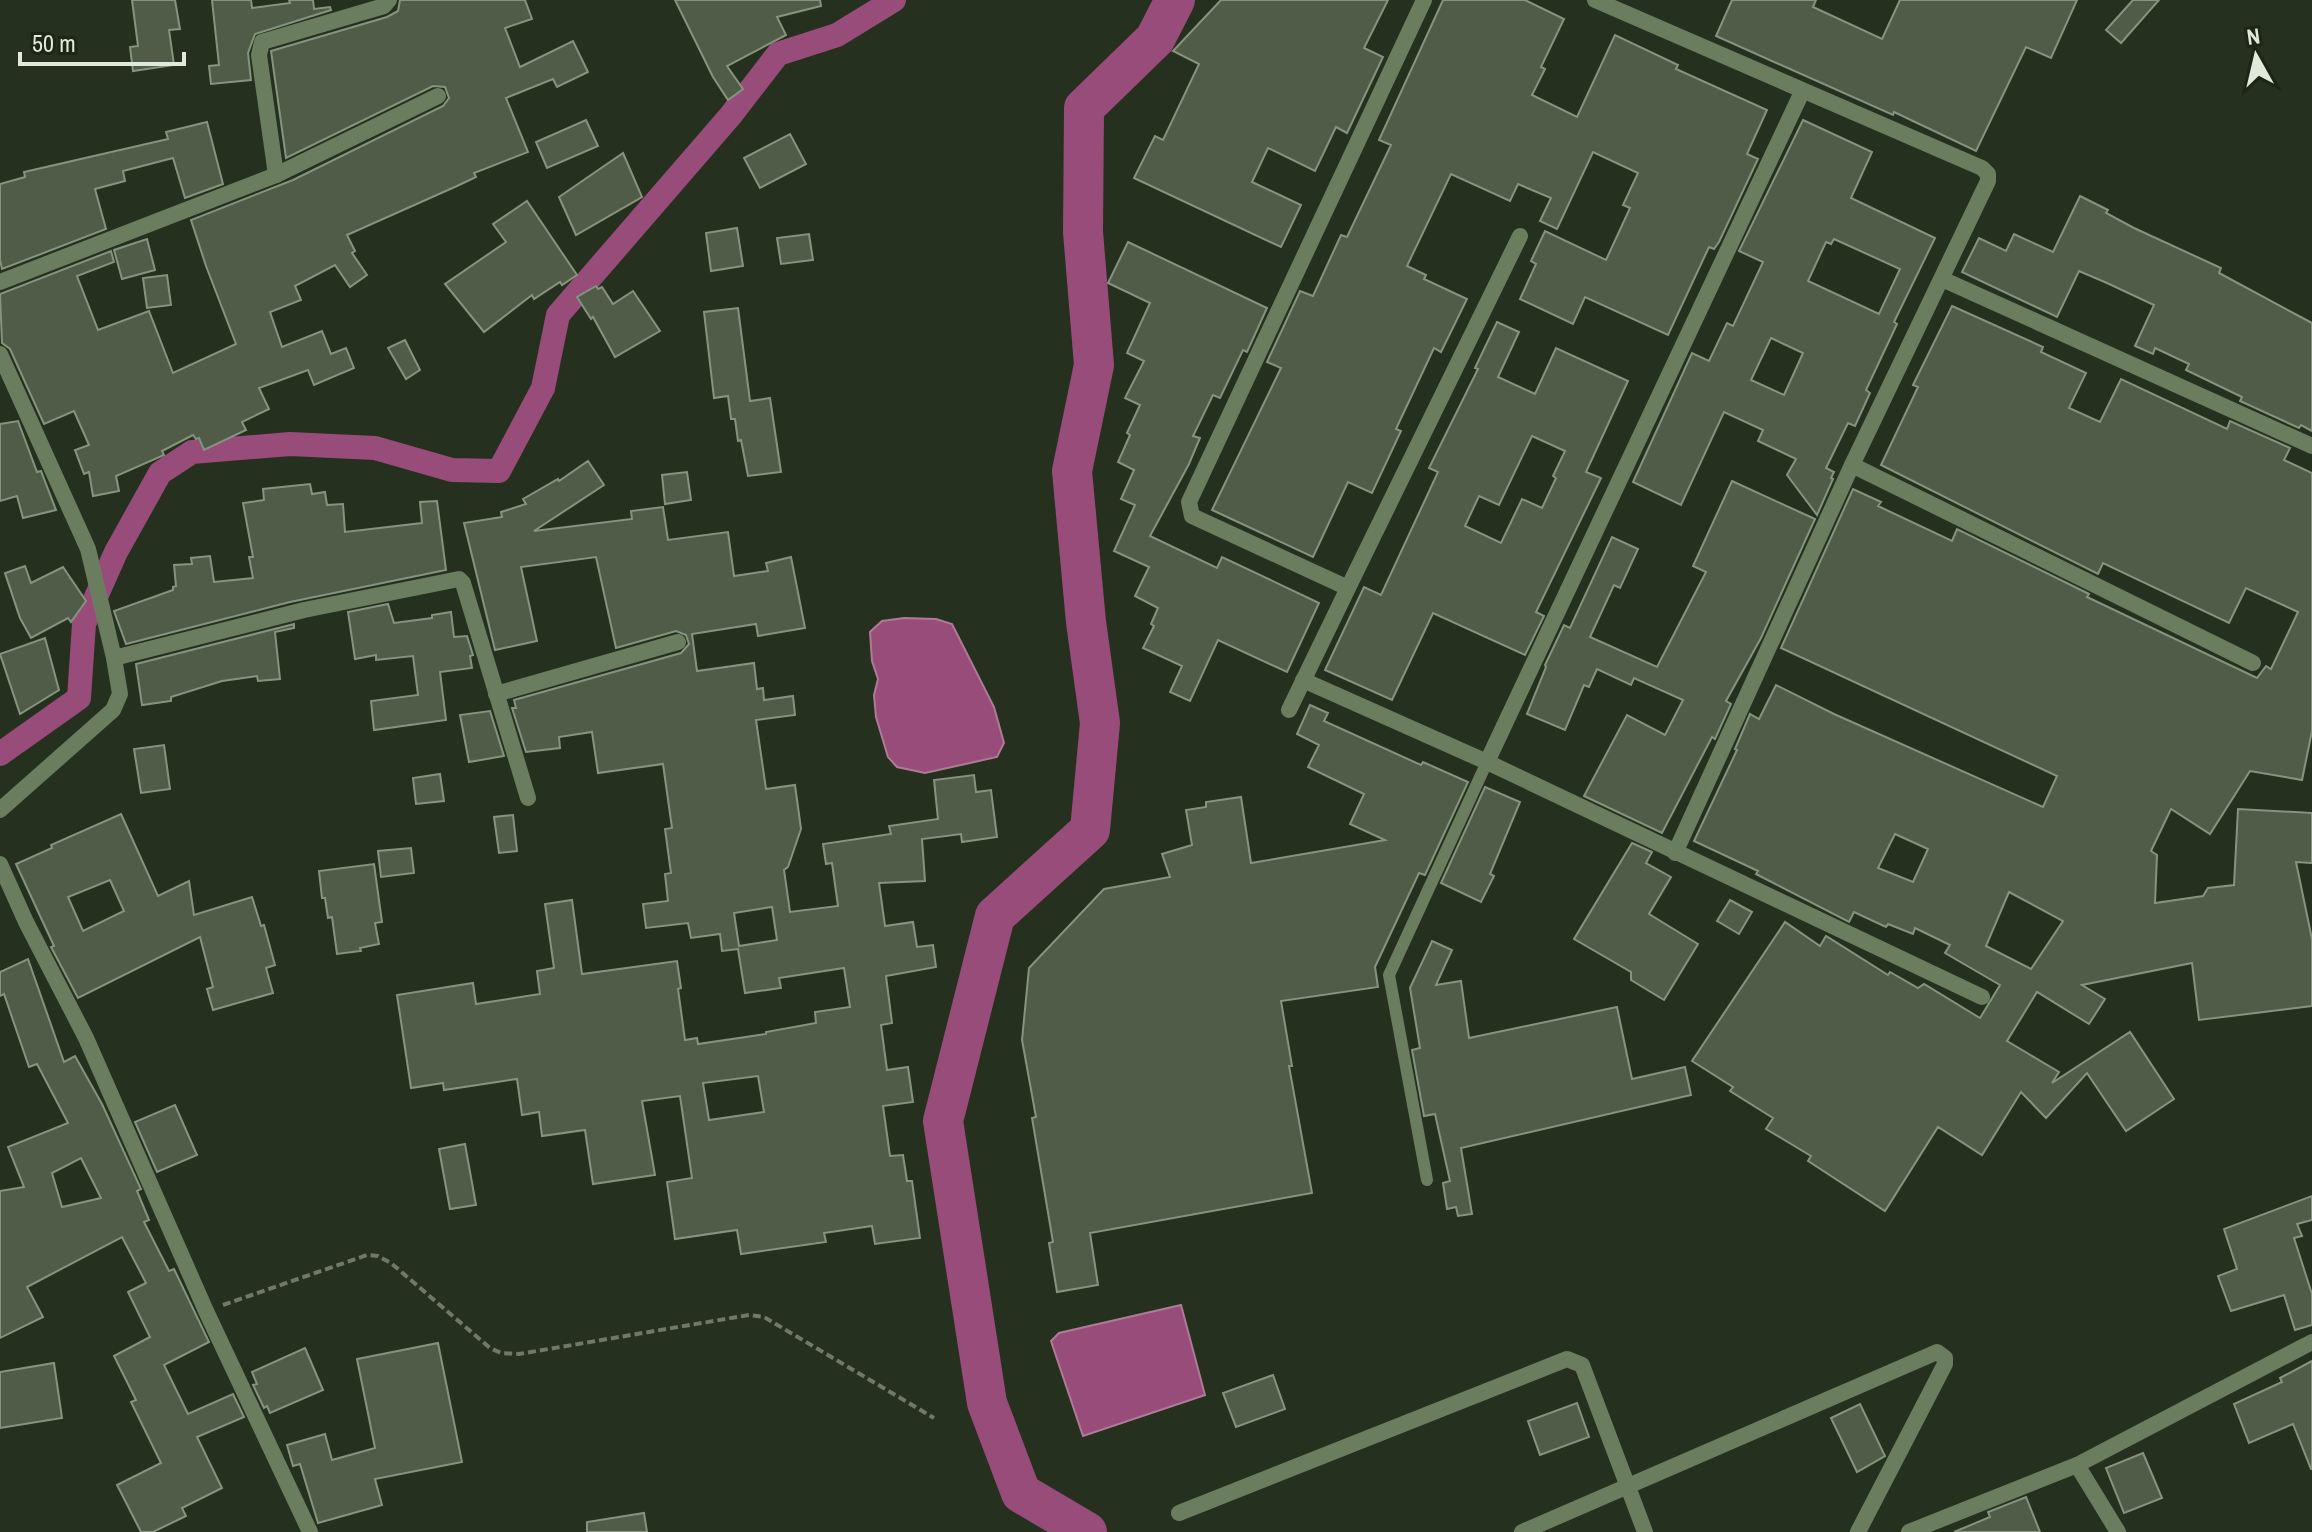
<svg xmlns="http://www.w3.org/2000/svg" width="2312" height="1532" viewBox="0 0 2312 1532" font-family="'Archivo Narrow',sans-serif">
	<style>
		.water { fill: #984c79; stroke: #ae7b97; stroke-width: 2 }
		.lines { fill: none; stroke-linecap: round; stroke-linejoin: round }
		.canal { stroke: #984c79; stroke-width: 24 }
		.river { stroke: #984c79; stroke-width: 40 }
		.building { fill: #505c48; stroke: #86937e; stroke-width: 2; fill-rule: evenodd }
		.path { stroke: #6f7869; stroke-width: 4; stroke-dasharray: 8 4; stroke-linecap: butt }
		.lane { stroke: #6a7d5e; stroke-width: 12 }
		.street { stroke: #6a7d5e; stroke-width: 16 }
	</style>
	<rect width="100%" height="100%" fill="#25301e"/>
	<g class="water">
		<polygon points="904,618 936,619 952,624 994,707 1004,743 997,757 925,773 897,767 888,757 876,717 874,695 878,679 872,661 870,632 882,621"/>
		<polygon points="1181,1305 1205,1395 1083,1436 1051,1341 1059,1333"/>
	</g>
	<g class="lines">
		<polyline class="canal" points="0,754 79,698 84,624 116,552 160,473 192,452 290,444 375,448 452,470 499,471 543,388 558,315 731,115 778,54 837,35 894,0"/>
		<polyline class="river" points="1087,1532 1021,1493 987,1403 943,1121 995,916 1090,830 1100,723 1086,622 1072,471 1094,365 1083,232 1084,108 1155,39 1175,0"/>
	</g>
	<g class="building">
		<polygon points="132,0 175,0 180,29 169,30 174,65 133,71 130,47 138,46"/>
		<polygon points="212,0 251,0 252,8 290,3 289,0 313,0 314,9 330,7 331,10 255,34 248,53 251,80 211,84 209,66 219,65"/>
		<polygon points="400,0 525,0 532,19 505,28 520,67 573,41 588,72 557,87 553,79 506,98 528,152 474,173 476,177 457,186 347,235 355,251 352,253 367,275 350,287 335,265 295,286 301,300 270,312 282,347 322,331 331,354 346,348 354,368 314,385 308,370 259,388 269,409 242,422 246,430 204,450 199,438 196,439 193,435 162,451 164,455 116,476 119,491 93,496 89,472 84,474 75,450 89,445 74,411 44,424 10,349 2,343 0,294 111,251 114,262 77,276 98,330 149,311 173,373 236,344 206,266 191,220 293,180 443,106 449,98 445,87 433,86 286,158 271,51 387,17 398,11"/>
		<polygon points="675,0 820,0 821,6 777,17 786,35 727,66 743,89 728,100 713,77"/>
		<polygon points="1221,0 1388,0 1364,48 1383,57 1347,133 1336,127 1315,171 1268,148 1252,182 1301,205 1281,247 1134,178 1155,136 1163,140 1199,64 1173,51"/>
		<polygon points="1443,0 1525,0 1564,19 1541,67 1545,69 1532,95 1577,117 1615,35 1678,65 1676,69 1767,110 1747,154 1758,159 1719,242 1714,249 1709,247 1668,335 1585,297 1573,324 1520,299 1536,264 1531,261 1545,231 1606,260 1630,208 1623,205 1638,173 1593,152 1557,229 1540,221 1551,198 1518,184 1510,201 1451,174 1407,266 1426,275 1424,279 1467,299 1441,352 1434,348 1396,429 1401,431 1372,493 1348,482 1313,557 1212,510 1281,368 1267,362 1300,291 1313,296 1341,235 1347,237 1391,145 1379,140"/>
		<polygon points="1732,0 1816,0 1813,7 1882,39 1900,0 2077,0 2051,58 2026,47 1976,151 1894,112 1893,115 1716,36"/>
		<polygon points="2133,0 2159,0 2121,43 2106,30"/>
		<polygon points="586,120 598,146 547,168 536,142"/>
		<path d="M1803 120 1872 152 1851 198 1935 238 1894 322 1897 324 1866 390 1870 393 1855 426 1848 423 1826 468 1834 472 1831 478 1833 479 1817 515 1787 475 1796 459 1758 441 1763 430 1724 412 1681 505 1633 482 1692 353 1709 361 1727 323 1733 326 1763 262 1739 251ZM1834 239 1900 269 1879 314 1808 281 1826 242 1831 244ZM1771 338 1803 353 1784 395 1751 380Z"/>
		<polygon points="207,122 223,184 185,198 173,158 123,171 125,181 95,189 106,229 2,269 0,260 0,184 25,177 24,172 168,139 166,132"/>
		<polygon points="790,134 806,164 760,188 744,158"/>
		<polygon points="623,153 642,197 576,235 559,197"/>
		<polygon points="2080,196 2108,210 2106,213 2134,228 2221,268 2219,273 2312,323 2312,431 2301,425 2299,428 2240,401 2242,397 2186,370 2189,364 2155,348 2153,354 2135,346 2154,305 2107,283 2079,271 2057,317 1962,272 1979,238 2006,251 2014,234 2053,252"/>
		<polygon points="527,201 577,275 562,285 560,282 534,299 532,295 484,332 445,284 506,242 493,224"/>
		<polygon points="737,228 743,266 711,271 706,233"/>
		<polygon points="809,234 813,260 781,264 777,238"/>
		<polygon points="147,239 155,270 122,279 114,250"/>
		<polygon points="1128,242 1267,308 1247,352 1243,350 1220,398 1213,395 1193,436 1200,438 1189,464 1150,536 1217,568 1222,557 1319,603 1287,672 1218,640 1190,701 1170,692 1182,666 1143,648 1154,626 1151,624 1158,608 1135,596 1149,567 1114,551 1135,505 1121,499 1134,470 1118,462 1130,435 1127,433 1140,405 1125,398 1144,361 1127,353 1150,303 1108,283"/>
		<polygon points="167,275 171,305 147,308 143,278"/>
		<polygon points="596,286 598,289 602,287 613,304 633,291 660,331 615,357 593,317 591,319 577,297"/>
		<path d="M1952 306 2043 347 2041 352 2086 373 2069 408 2100 422 2121 379 2227 429 2230 421 2290 448 2284 460 2312 473V731L2302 780 2250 771 2210 834 2171 809 2151 851 2157 855 2155 903 2203 896 2208 888 2234 885 2238 809 2312 813V863L2296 862 2312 939V1006L2199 1020 2192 963 2082 985 2105 999 2089 1024 2037 992 2007 1041 2059 1072 2052 1083 2130 1032 2174 1099 2126 1131 2087 1073 2046 1118 2021 1092 1982 1155 1938 1127 1885 1211 1808 1161 1811 1156 1766 1129 1773 1118 1730 1091 1733 1087 1692 1061 1785 922 1820 946 1826 936 1888 975 1890 972 1918 988 1924 984 1980 1018 2000 985 1945 953 1950 945 1915 928 1913 934 1888 924 1886 927 1854 912 1849 922 1756 874 1758 871 1694 841 1737 750 1735 749 1750 714 1759 719 1776 685 1834 714 2043 807 2057 776 1781 648 1853 489 1881 502 1878 506 1952 541 1957 529 2089 594 2087 597 2257 678 2266 666 2271 669 2298 612 2246 588 2229 623 2103 563 2098 574 1881 465 1918 387 1913 385ZM1895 834 1928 849 1913 882 1878 868ZM2009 892 2063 921 2031 969 1986 946Z"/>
		<polygon points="738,308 750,401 770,398 781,472 748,476 741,440 738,441 735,419 731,419 728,396 714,398 704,312"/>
		<path d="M1497 322 1519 332 1498 377 1535 394 1556 348 1628 381 1586 472 1601 478 1536 612 1544 616 1525 655 1433 613 1392 700 1325 670 1364 587 1381 595 1438 472 1429 468 1478 369 1475 368ZM1532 436 1565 451 1553 476 1556 478 1542 508 1522 499 1501 543 1465 526 1479 496 1499 505Z"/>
		<polygon points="405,340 420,370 406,379 388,348"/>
		<polygon points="18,421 37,472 41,471 56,510 23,518 17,496 0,501 0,424"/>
		<path d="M588 461 604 485 534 531 632 519 631 511 663 507 668 540 728 532 734 576 768 571 766 563 791 557 805 628 758 636 756 624 692 634 697 671 754 663 757 689 763 688 764 700 793 696 795 715 756 720 766 789 795 785 801 829 788 867 784 870 790 912 838 906 832 863 826 864 823 844 891 834 889 826 938 819 934 780 974 775 976 792 991 790 997 837 962 842 961 834 922 839 925 881 879 883 885 926 913 922 917 947 933 945 936 967 886 976 892 1023 881 1025 887 1070 908 1067 913 1102 883 1106 890 1156 903 1155 907 1181H912L920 1238 875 1244 872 1226 824 1233 826 1242 741 1254 737 1230 675 1239 667 1182 692 1178 680 1096 642 1101 655 1175 593 1184 585 1130 542 1136 539 1112 522 1115 517 1079 444 1090 443 1083 411 1088 397 995 473 983 476 1004 540 994 537 971 554 968 545 904 572 900 582 974 677 961 681 988 678 989 685 1040 697 1038 698 1044 766 1034V1032L816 1023 815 1012 850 1007 844 968 779 978 781 988 745 993 738 949 722 951 720 934 691 938 688 923 646 928 643 904 668 901 665 874 671 873 665 829 672 828 663 764 598 773 592 732 559 737 560 748 526 752 512 708H516L514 700 681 653 689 644 686 635 676 631 616 648 596 557 521 567 537 641 495 650 464 523 502 517 501 512 526 504 523 499 558 479 559 481ZM772 907 777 940 739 946 734 913ZM758 1076 764 1112 709 1120 703 1083Z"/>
		<polygon points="687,472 691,500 665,504 662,475"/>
		<polygon points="1732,481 1815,519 1761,638 1726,701 1731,704 1715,739 1712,737 1662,833 1584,796 1627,715 1665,735 1683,700 1634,678 1631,685 1597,669 1589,687 1584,685 1565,730 1527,714 1546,667 1545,665 1564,625 1570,628 1612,537 1638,549 1620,588 1614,585 1590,637 1657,667 1706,572 1693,566"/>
		<polygon points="310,484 312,494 325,492 327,505 343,504 345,532 422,523 420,502 437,501 446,570 290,602 126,644 114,611 173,590 173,587 176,586 174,565 192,564 191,558 210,556 214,582 253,578 249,557 253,557 243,503 264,500 263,489"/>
		<polygon points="25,566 31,583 63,567 86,601 71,622 68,618 31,638 20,618 5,573"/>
		<polygon points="388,604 394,623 432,618 432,615 451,612 454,637 467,636 473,655 470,656 472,668 440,672 446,720 374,730 371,701 418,695 413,656 376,660 376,655 355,659 348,612"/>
		<polygon points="294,624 294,628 275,632 280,679 258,681 257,676 222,681 171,697 171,701 142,705 136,664"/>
		<polygon points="45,638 59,690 20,714 0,654"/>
		<polygon points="1310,705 1328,713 1324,721 1421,765 1423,762 1468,782 1425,875 1419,873 1375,967 1378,987 1281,1001 1292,1066 1289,1066 1312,1193 1090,1233 1098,1285 1057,1292 1049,1243 1053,1242 1032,1118 1036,1117 1022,1040 1029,968 1104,889 1170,877 1162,854 1192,845 1186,810 1206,807 1206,802 1241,797 1251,863 1385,840 1350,824 1364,794 1308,767 1319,745 1297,734"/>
		<polygon points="490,711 504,756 469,762 460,715"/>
		<polygon points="164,745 170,789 141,793 134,749"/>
		<polygon points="440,774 444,801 416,804 413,778"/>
		<polygon points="1485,787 1520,802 1490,874 1494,876 1481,902 1441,883"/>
		<path d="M121 814 158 896 189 881 194 915 252 897 261 926 264 925 275 965 266 968 273 993 213 1010 207 989 213 987 200 937 78 998 51 947 54 946 16 864 52 848 51 845ZM110 880 124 911 83 931 68 897Z"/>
		<polygon points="513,815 517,851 499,853 494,817"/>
		<polygon points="1632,843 1652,852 1646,863 1671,877 1649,914 1698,944 1664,1000 1631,980 1631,972 1574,939"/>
		<polygon points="411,848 414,873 381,877 378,851"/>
		<polygon points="374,864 382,922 375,923 379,944 360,948 361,951 337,954 332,917 328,918 325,898 322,898 319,871"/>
		<polygon points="1730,900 1752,912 1739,934 1717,921"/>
		<polygon points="1432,941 1452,950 1436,985 1461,981 1469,1038 1617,1007 1632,1079 1685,1067 1691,1095 1461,1148 1472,1214 1458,1216 1456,1207 1447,1209 1443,1183 1450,1181 1435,1114 1424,1116 1412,1050 1420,1048 1410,988"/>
		<path d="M28 959 64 1062 75 1056 102 1104 141 1189 137 1191 149 1220 144 1222 169 1271 174 1269 209 1342 164 1365 188 1414 233 1394 244 1417 197 1437 222 1488 182 1508 186 1516 153 1532H141L117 1485 161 1463 131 1402 136 1400 114 1356 150 1337 128 1292 146 1283 122 1237 27 1287 43 1317 0 1338V1191L24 1187 8 1147 68 1123 37 1064 29 1067 4 994 0 996V972ZM81 1158 101 1198 62 1207 52 1173Z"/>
		<polygon points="175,1105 197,1155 157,1172 135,1122"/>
		<polygon points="465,1144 476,1205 450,1209 439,1149"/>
		<polygon points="2312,1196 2312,1220 2297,1224 2302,1236 2294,1238 2312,1294 2312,1325 2295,1330 2284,1295 2231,1311 2218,1276 2237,1269 2224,1229"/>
		<polygon points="438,1343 462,1462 375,1479 382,1505 318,1523 300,1464 293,1466 287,1445 325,1434 332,1460 375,1448 357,1359"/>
		<polygon points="305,1348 323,1390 270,1413 267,1406 264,1408 253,1385 257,1384 252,1372"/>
		<polygon points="2312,1361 2312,1469 2311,1469 2293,1424 2249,1443 2234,1404 2282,1382 2280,1378"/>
		<polygon points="54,1363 62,1418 0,1428 0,1372"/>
		<polygon points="1273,1375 1285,1409 1236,1427 1223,1393"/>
		<polygon points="1577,1403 1589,1437 1540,1455 1528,1421"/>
		<polygon points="1860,1404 1885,1456 1857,1472 1831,1418"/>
		<polygon points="2143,1453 2162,1498 2124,1513 2106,1468"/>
		<polygon points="2026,1497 2040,1532 1954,1532 1990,1517 1988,1512"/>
		<polygon points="644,1513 647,1532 587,1532 587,1522"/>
	</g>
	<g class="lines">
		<polyline class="path" points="223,1305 367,1255 378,1256 391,1263 490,1348 501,1353 519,1354 749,1315 764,1317 934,1418"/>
		<polyline class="lane" points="1427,1180 1389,975 1487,762"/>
		<g class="street">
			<polyline points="1424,0 1189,502 1192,516 1348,588 1520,236"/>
			<polyline points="1595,0 1982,168 1988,174 1988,181 1852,465 1675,853"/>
			<polyline points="276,175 259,55 262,42 384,6 389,0"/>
			<polyline points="1942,279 2312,446"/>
			<polyline points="0,282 276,175 438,96"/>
			<polyline points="0,354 88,549 114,658 120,694 113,710 0,810"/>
			<polyline points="1852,465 2253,663"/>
			<polyline points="114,658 304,610 459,579 463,583 528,798"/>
			<polyline points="1303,680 1487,762 1982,997"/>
			<polyline points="496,694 678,642"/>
			<polyline points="1289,710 1348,588"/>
			<polyline points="1487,762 1802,92"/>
			<polyline points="0,864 26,922 86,1038 206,1311 310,1532"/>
			<polyline points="2077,1465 2118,1532"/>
			<polyline points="1179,1513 1567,1359 1582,1365 1645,1532"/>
			<polyline points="1522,1532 1937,1352 1945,1358 1945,1364 1858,1532"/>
			<polyline points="1909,1532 2077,1465 2312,1342"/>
		</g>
	</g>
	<g transform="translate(2256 56) rotate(352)" stroke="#1c2615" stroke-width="6" paint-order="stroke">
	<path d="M0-6L14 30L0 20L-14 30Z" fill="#e1e8dc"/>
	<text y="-12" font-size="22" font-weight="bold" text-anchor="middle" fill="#e1e8dc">N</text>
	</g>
	<path d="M20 52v12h164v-12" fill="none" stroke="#e1e8dc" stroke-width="4"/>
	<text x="32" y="52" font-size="24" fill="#e1e8dc" stroke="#1c2615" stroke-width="6" paint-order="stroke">50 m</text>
</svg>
